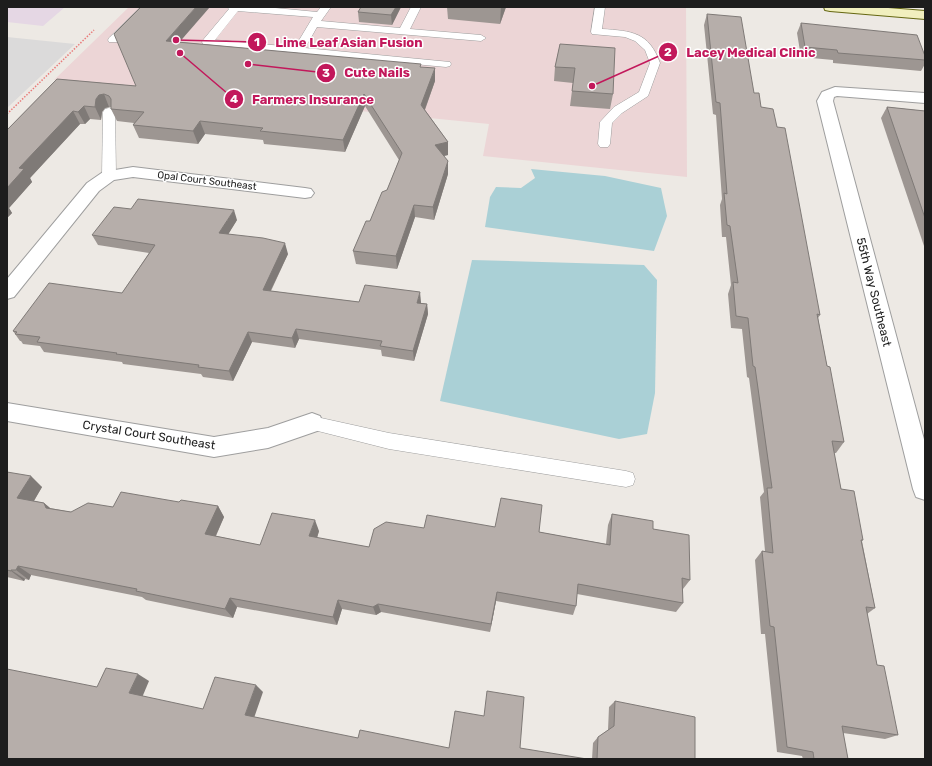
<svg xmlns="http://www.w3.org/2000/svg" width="932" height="766" viewBox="0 0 932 766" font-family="Rubik,sans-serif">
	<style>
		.residential { fill: #dbdada }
		.commercial { fill: #ecd5d6 }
		.industrial { fill: #e5d7e4 }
		.water { fill: #aad0d6 }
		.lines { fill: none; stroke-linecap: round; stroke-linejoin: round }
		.service-casing { stroke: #9e9e9e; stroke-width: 1 }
		.minor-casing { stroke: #9e9e9e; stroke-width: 2 }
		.secondary-casing { stroke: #656712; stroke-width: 2 }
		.path { stroke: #e97b7a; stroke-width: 1.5; stroke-dasharray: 1.5 1.5; stroke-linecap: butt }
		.service { fill: #fff; fill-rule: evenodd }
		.minor { fill: #fff; fill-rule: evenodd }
		.secondary { fill: #f1efbe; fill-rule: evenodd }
		.wall { fill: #9d9692 }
		.shaded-wall { fill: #7f7a77 }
		.building { fill: #b6aeaa; stroke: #7f7a77 }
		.labels { text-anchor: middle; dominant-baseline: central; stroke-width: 3; stroke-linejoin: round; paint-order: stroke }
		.far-street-label { font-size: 10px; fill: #1d1d1d; stroke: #fff }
		.street-label { font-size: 12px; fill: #1d1d1d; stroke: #fff }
		.leader { fill: none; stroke: #c2185b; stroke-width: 1.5 }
		.callout-dot { fill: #c2185b; stroke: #fff; stroke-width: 1.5 }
		.mark-label { font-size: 12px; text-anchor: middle; font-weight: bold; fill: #fff }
		.callout-label { font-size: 13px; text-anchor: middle; font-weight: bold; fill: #c2185b; stroke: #fff; stroke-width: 3; stroke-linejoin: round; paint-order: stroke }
	</style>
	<rect width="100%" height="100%" fill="#ede9e4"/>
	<polygon class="residential" points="7,37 75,44 7,108"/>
	<polygon class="commercial" points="129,7 686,7 687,177 483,156 489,124 54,80"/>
	<polygon class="industrial" points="7,7 65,7 43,26 7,22"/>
	<g class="water">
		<polygon points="531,169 605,176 661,188 667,216 654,251 485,227 490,197 496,187 521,188 535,178"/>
		<polygon points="472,260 644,265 657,280 655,393 647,434 619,439 440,401"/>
	</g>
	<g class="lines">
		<defs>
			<g id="service">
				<polygon points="141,7 152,7 117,42 109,42 108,40 109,38"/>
				<path d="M227 7H265L317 12 321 7H331L321 21 400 28 411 7H421L410 29 481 35 486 38 481 41 317 27 305 48 450 62 451 64 450 66 446 67 203 44 202 42 203 40 229 9ZM238 11 313 17 295 47 215 40Z"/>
				<path d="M595 7H605L602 29C632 31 649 32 660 63L648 96 622 113 612 123 610 144 608 147H600L598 144 600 122 614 107 639 92 650 63 645 50 635 41 625 37 592 34 591 32Z"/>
				<polygon points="109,108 113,109 115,112 116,176 114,179 104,179 102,176 103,112 105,109"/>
				<polygon points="312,416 389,433 626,471 633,473 635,479 633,485 626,487 389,449 306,428 303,423 306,418"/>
			</g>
			<g id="minor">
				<polygon points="835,87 925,93 925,103 837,96 834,97 833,101 925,443 925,500 916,497 913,489 817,101 822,92"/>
				<polygon points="133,167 305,188 311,189 314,193 311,197 305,198 133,177 114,180 99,191 14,297 7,299 7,279 87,183 103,172"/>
				<polygon points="7,403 214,437 268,428 312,413 320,416 323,423 320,430 268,448 214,457 7,421"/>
			</g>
			<polygon id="secondary" points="824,7 876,7 925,11 925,19 830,11 825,10"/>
		</defs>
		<use href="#service" class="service-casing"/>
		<use href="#minor" class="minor-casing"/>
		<use href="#secondary" class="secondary-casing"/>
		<polyline class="path" points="7,114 94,30"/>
		<use href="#service" class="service"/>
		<use href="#minor" class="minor"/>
		<use href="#secondary" class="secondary"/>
	</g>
	<g class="wall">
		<polygon points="401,7 392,25 359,22 358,12"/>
		<polygon points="447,7 506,7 500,24 448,19"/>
		<polygon points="707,14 754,93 761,107 777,127 820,315 818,318 827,366 844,442 836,453 834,453 841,489 863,540 862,541 875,608 867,614 877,665 898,735 885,739 843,733 848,759 803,759 802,756 777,752 765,634 761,634 755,560 762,551 765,551 760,497 764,492 749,378 747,377 742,329 731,328 728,294 731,285 726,237 722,237 720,205 722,199 716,115 713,114 704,25"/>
		<polygon points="801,23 925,60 925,64 921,71 833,63 833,60 801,57 797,33"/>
		<polygon points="180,42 421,67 435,81 425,110 448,142 448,155 443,156 448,161 448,174 434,220 415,217 397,269 356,264 353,251 370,221 387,190 399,160 365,106 345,152 264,144 263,140 205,134 198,144 139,138 133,125 134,123 117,121 111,109 111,107 109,107 105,108 102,112 101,120 90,119 85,124 80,124 30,178 32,182 9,208 12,213 7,218 7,130 57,79 136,86"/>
		<polygon points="560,44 613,94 610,109 570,106 573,83 554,81 555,67"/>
		<polygon points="887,107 925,111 925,249 881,118"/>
		<polygon points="237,220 228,234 288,254 271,291 359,302 421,302 421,303 427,304 428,314 414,361 382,356 381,350 299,339 295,348 252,342 233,381 203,377 201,374 123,364 122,362 44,352 40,346 23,344 21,341 20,341 13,331 122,293 149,253 98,245 92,235"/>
		<polygon points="7,472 42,487 34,501 44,503 50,508 71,512 113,507 179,502 218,506 224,517 216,536 260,545 319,531 317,538 369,547 424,528 495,527 539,532 606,544 608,525 612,514 653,529 690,580 683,589 682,589 683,603 676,612 577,594 576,606 573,615 496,601 490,632 381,612 376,615 342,609 337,625 237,607 233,618 146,600 142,597 31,575 29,580 25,579 24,581 7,577"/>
		<polygon points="615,701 695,759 592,759 593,743 598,737 608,730 609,707"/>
	</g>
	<g class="shaded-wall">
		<polygon points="196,7 210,7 170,53 166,41"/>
		<polygon points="396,7 401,7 392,25 391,15"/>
		<polygon points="501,7 506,7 500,24"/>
		<polygon points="435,68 435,81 422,117 421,105"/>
		<polygon points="104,94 109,107 105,108 102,112 101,120 95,107 96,99 99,95"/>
		<polygon points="364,94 365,106 345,152 343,140"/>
		<polygon points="84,106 90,119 85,124 78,112"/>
		<polygon points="73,111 80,124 30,178 32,182 9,208 12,213 7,218 7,188 19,168"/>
		<polygon points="200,121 205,134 198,144 193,131"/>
		<polygon points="448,142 448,155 435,158 435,145"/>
		<polygon points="448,161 448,174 434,220 433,207"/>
		<polygon points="414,205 415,217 397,269 396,256"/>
		<polygon points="234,210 237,220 223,243 219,233"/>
		<polygon points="285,243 288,254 266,300 263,290"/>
		<polygon points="420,292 421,302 418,313 417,303"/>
		<polygon points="427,304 428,314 414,361 413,351"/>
		<polygon points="296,329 299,339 295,348 292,338"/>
		<polygon points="248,332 252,342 233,381 229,371"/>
		<polygon points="31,476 42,487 29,509 17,498"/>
		<polygon points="44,503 56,513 46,508"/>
		<polygon points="218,506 224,517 212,544 205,534"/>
		<polygon points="315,520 319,531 314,547 309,536"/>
		<polygon points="18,566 31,575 29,580 16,570"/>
		<polygon points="11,570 25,579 24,581 11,571"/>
		<polygon points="497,592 496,601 490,632 491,624"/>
		<polygon points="230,598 237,607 233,618 225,609"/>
		<polygon points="338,600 342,609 337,625 333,617"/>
		<polygon points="378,604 381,612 376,615 373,607"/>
		<polygon points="138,674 149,681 141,700 129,693"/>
		<polygon points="256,685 263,692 253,721 245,715"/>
	</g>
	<g class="building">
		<polygon points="141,7 196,7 166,41 421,64 420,67 435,68 421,105 448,142 435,145 448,161 433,207 414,205 396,256 353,251 366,221 370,221 382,192 387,190 402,153 364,94 343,140 260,131 263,128 200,121 193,131 133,125 144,112 111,109 111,99 109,96 104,94 99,95 96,99 95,107 84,106 78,112 73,111 19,168 24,169 7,188 7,130 57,79 136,86 114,34"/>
		<polygon points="361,7 396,7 391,15 358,12"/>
		<polygon points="707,14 741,17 754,93 759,93 761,107 773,109 777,127 785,128 820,315 817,314 827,366 830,367 844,442 832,441 841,489 854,491 863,540 861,540 875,608 866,607 877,665 884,666 898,735 842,726 848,759 814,759 813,752 787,747 774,627 770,626 762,551 773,553 767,488 772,488 755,367 753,366 748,318 736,316 733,282 738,283 730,226 727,225 724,193 727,194 720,103 716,102"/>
		<polygon points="801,23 917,35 925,56 925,60 838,53 837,50 805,47"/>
		<polygon points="560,44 615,48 613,94 572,91 575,68 555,67"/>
		<polygon points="887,107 925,111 925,218"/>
		<polygon points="138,199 234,210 219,233 263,238 285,243 263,290 359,302 365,285 420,292 417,303 427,304 413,351 380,346 382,341 296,329 292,338 248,332 229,371 198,367 199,365 116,354 117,353 37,342 40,337 15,334 17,332 13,331 49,283 122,293 155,245 92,235 114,207 131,209"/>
		<polygon points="7,472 31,476 17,498 44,503 46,508 71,512 88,503 113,507 121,492 179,502 181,500 218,506 205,534 260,545 272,513 315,520 309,536 369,547 374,529 386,522 424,528 427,515 495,527 501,498 542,505 539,532 610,545 612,514 653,521 653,529 689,535 690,580 682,578 683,603 578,584 576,606 497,592 491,624 378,604 373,607 338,600 333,617 230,598 225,609 136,591 137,589 18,566 16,570 11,570 11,571 7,570"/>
		<polygon points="106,668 138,674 129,693 203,709 215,677 256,685 245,715 358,738 360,730 449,748 455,711 484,716 487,691 524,697 520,748 587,759 7,759 7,669 97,687"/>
		<polygon points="615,701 695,717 695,759 597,759 598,737 614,726"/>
	</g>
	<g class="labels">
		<g class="far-street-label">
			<text transform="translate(207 181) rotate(7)">Opal Court Southeast</text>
		</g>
		<g class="street-label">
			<text transform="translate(874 292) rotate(76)">55th Way Southeast</text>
			<text transform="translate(149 435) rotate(9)">Crystal Court Southeast</text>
		</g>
	</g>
	<path class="leader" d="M176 40L257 42M592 86L668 52M248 64L326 73M180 53L234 99"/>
	<g class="callout-dot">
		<circle cx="176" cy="40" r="4"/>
		<circle cx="592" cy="86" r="4"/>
		<circle cx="248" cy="64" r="4"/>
		<circle cx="180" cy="53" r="4"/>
		<circle cx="257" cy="42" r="10"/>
		<circle cx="668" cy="52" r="10"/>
		<circle cx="326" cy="73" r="10"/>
		<circle cx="234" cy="99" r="10"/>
	</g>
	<g class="mark-label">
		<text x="257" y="46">1</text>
		<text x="668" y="56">2</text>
		<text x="326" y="77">3</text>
		<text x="234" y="103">4</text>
	</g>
	<g class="callout-label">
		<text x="349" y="47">Lime Leaf Asian Fusion</text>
		<text x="751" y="57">Lacey Medical Clinic</text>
		<text x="377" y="77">Cute Nails</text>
		<text x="313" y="104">Farmers Insurance</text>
	</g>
	<rect width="932" height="766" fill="none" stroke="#1d1d1d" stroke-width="16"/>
</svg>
